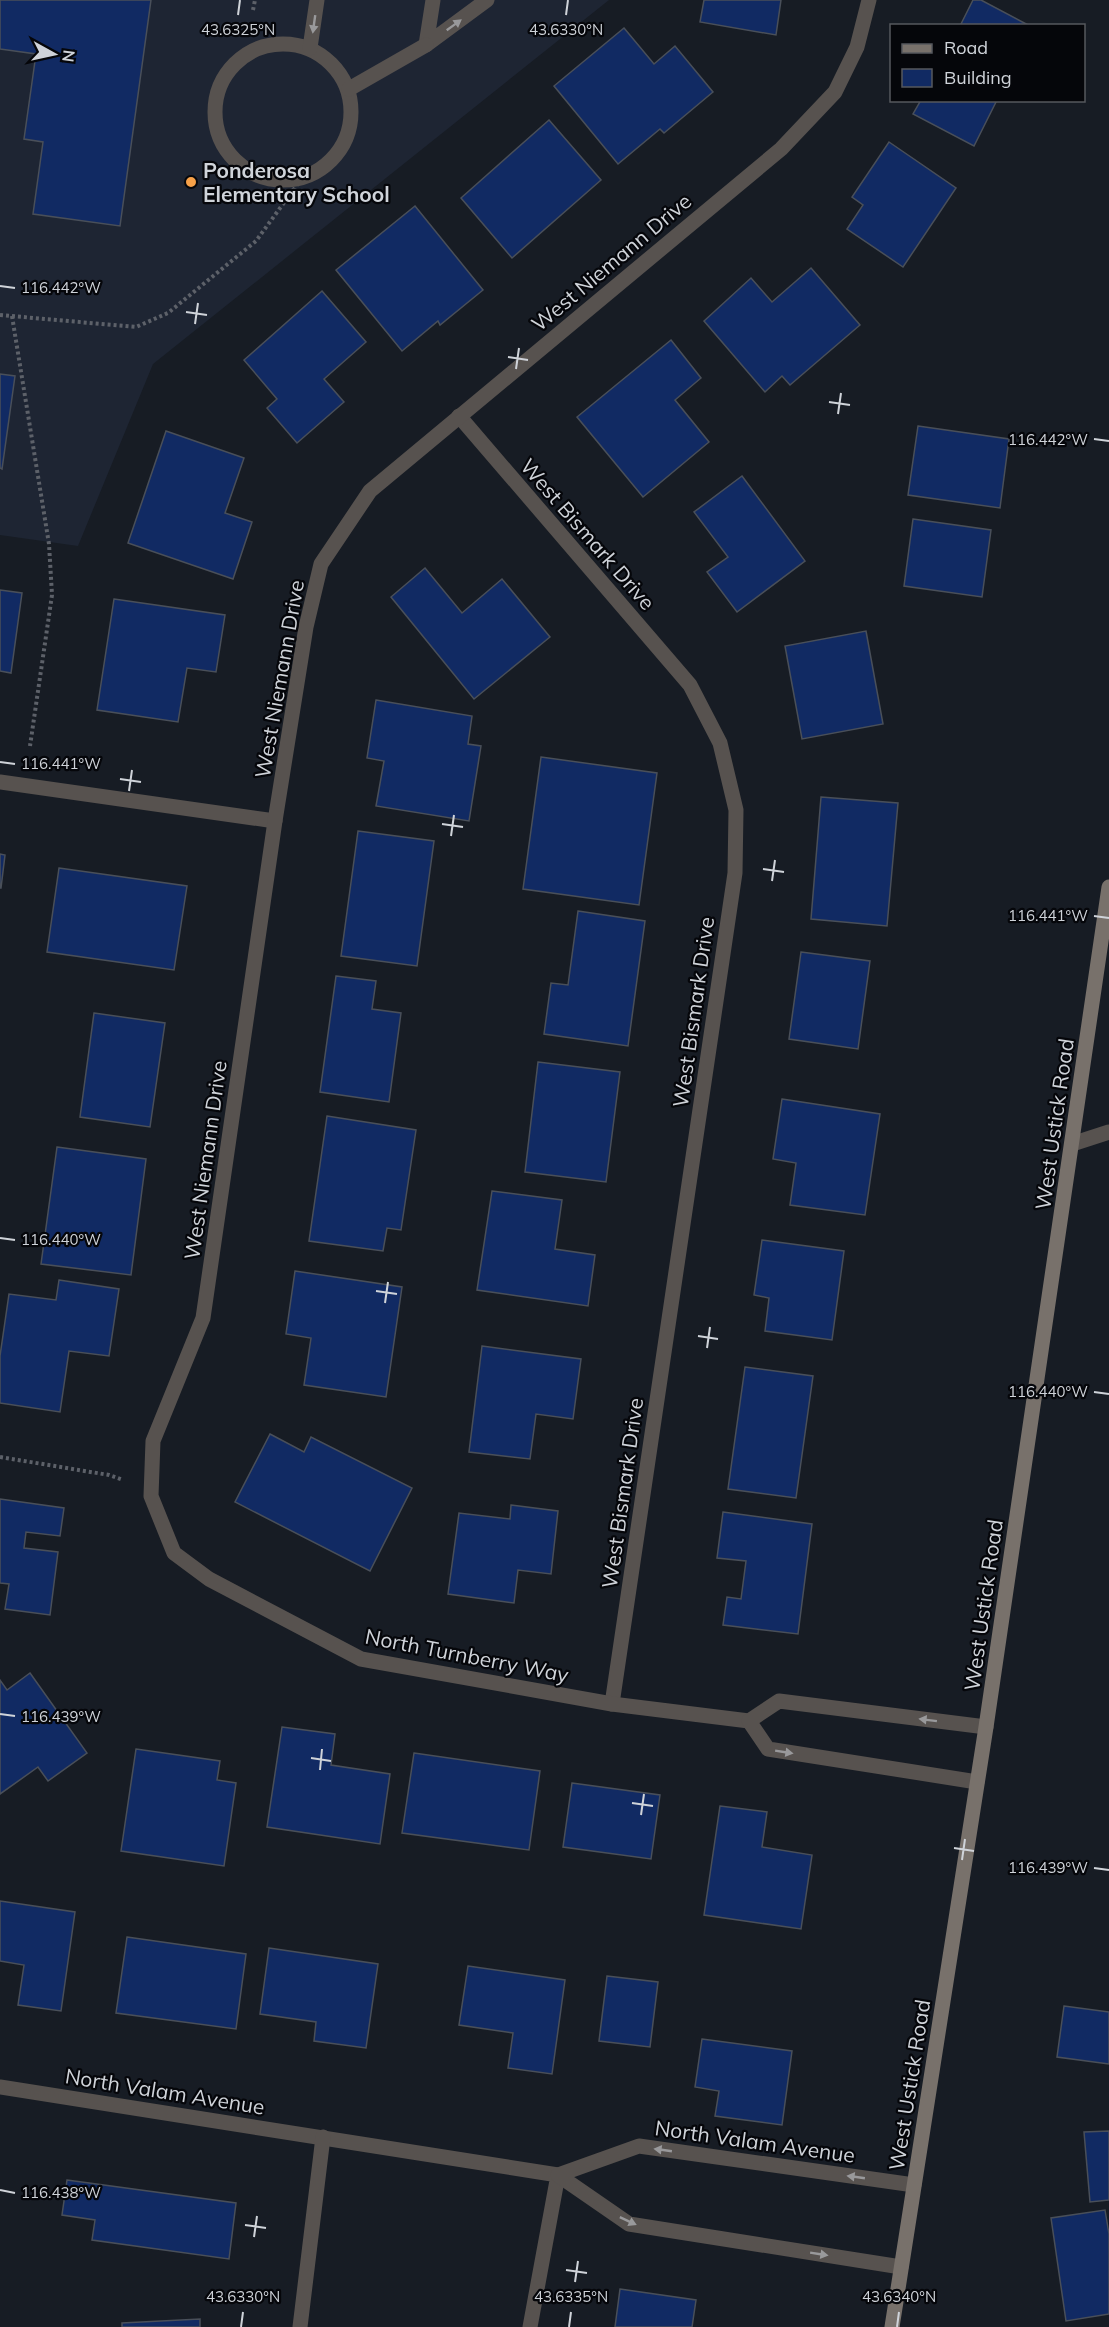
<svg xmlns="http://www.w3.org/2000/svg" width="1109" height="2327" viewBox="0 0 1109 2327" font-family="Mulish,sans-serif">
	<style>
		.built { fill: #1e2533 }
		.building { fill: #112a63; stroke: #494f59; stroke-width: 1.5 }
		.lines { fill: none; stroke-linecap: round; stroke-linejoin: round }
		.path { stroke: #5d6169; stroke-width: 4; stroke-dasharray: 3 3; stroke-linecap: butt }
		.lane { stroke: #57524f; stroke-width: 15 }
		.street { stroke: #57524f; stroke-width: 15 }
		.secondary { stroke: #78716b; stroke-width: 15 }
		.oneway { fill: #99999b }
		.ticks { fill: none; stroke: #cfd3d9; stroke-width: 2 }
		.poi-dot { fill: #f7a149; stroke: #05060a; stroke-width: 2 }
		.labels { text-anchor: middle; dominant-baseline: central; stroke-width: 4.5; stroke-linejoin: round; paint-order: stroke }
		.poi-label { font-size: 21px; font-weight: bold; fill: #cfd3d9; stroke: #05060a; text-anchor: start }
		.street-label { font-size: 21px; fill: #cfd3d9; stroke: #05060a }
		.ticks-label { font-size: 15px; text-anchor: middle; fill: #cfd3d9; stroke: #05060a; stroke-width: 4.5; stroke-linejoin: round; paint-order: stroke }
	</style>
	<rect width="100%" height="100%" fill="#171c24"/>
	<polygon class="built" points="0,0 609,0 153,364 78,546 0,535"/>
	<g class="building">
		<polygon points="0,0 151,0 120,226 33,214 43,142 24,139 36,54 0,49"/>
		<polygon points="704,0 781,0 776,35 700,22"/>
		<polygon points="973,0 981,0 1030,26 960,26"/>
		<polygon points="624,28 654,64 675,46 713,92 664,133 660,129 618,164 554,86"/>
		<polygon points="921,100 997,100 974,146 913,114"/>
		<polygon points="549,120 601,180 512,258 461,198"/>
		<polygon points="889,142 956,188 903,267 847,229 863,205 852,197"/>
		<polygon points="415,206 483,290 440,325 438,321 402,351 336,270"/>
		<polygon points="811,268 860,325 790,385 782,376 765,392 704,321 751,278 772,302"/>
		<polygon points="322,291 366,342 324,379 344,402 297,443 267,408 277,399 244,360"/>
		<polygon points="671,340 701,378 675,400 709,442 643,497 577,417"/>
		<polygon points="0,374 15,376 2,469 0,468"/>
		<polygon points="918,426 1009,439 1000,508 908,495"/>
		<polygon points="166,431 244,458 225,513 252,522 233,579 128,543"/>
		<polygon points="742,476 805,561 737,612 707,572 728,557 694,512"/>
		<polygon points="913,519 991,530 982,597 904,586"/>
		<polygon points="425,568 462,613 502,579 550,637 474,699 391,597"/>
		<polygon points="0,590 22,593 11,673 0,671"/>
		<polygon points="114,599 225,615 216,672 187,668 178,722 97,710"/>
		<polygon points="866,631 883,724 802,739 785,646"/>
		<polygon points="376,700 472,716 468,744 481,746 469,821 376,806 384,761 367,758"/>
		<polygon points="541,757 657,773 639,905 523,889"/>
		<polygon points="821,797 898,803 887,926 811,919"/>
		<polygon points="358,831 434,841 417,966 341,956"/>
		<polygon points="0,854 5,855 1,888 0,888"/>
		<polygon points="59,868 187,886 174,970 47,952"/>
		<polygon points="578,911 645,921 628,1046 544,1034 551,983 568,985"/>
		<polygon points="801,952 870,961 858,1049 789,1039"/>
		<polygon points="336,976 376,981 372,1009 401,1013 389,1102 320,1092"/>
		<polygon points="94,1013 165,1023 150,1127 80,1117"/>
		<polygon points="538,1062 620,1072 606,1182 525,1172"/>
		<polygon points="782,1099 880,1114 865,1215 790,1205 796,1163 773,1159"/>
		<polygon points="327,1116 416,1130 401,1230 387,1228 383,1251 309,1241"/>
		<polygon points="57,1147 146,1159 131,1275 41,1264"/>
		<polygon points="492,1191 562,1200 555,1249 595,1255 588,1306 477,1290"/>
		<polygon points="762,1240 844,1251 832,1340 765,1331 769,1298 754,1295"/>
		<polygon points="295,1271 402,1287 386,1397 304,1385 311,1338 286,1334"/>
		<polygon points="59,1280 119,1289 109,1356 69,1351 60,1412 0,1403 0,1356 9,1294 56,1300"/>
		<polygon points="482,1346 581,1359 573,1419 536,1414 530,1459 469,1452"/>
		<polygon points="745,1367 813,1376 796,1498 728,1489"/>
		<polygon points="270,1434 304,1452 311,1437 412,1488 370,1571 235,1502"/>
		<polygon points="0,1499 64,1508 60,1536 26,1532 24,1548 58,1552 50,1615 5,1609 9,1584 0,1583"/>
		<polygon points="511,1505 558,1511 551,1574 518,1570 514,1603 448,1594 459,1513 510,1519"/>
		<polygon points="723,1512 812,1524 798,1634 723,1625 727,1597 741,1599 746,1561 717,1558"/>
		<polygon points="30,1673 87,1753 48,1781 38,1767 0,1794 0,1680 7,1690"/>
		<polygon points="282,1727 335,1734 331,1765 390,1774 380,1844 267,1827"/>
		<polygon points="136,1749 220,1761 217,1780 236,1783 224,1866 121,1851"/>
		<polygon points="414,1753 540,1771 529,1850 402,1833"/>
		<polygon points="572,1783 660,1795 651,1859 563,1847"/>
		<polygon points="720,1806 767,1812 762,1847 812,1855 801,1929 704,1915"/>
		<polygon points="0,1901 75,1912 61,2011 18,2005 24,1965 0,1961"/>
		<polygon points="127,1937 246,1954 236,2029 116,2013"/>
		<polygon points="269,1948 378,1964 366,2048 314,2041 316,2022 260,2014"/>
		<polygon points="468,1966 565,1980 552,2074 508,2068 513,2033 459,2025"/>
		<polygon points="607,1976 658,1982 650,2047 599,2041"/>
		<polygon points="1064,2006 1109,2012 1109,2064 1057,2057"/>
		<polygon points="702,2039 792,2051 782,2125 715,2116 719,2091 695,2087"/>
		<polygon points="1109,2131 1109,2200 1090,2202 1084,2132"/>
		<polygon points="67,2180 236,2203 229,2259 92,2240 95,2220 62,2215"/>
		<polygon points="1105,2210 1109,2234 1109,2314 1066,2321 1051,2218"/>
		<polygon points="620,2289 696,2300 692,2327 615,2327"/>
		<polygon points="200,2319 200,2327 122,2327 122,2323"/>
	</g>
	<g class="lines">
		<g class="path">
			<polyline points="253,10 255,0"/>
			<polyline points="0,315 136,327 168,313 256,241 302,178"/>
			<polyline points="12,316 49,544 52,595 30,746"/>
			<polyline points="0,1457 109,1475 123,1480"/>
		</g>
		<g class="lane">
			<polyline points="433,0 426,45 487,0"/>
			<circle cx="283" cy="112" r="68"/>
			<polyline points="310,48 317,0"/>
			<polyline points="349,89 426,45"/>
			<polyline points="1072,1144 1109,1132"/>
		</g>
		<g class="street">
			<polyline points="459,416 690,685 720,743 736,810 735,873 612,1704"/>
			<polyline points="0,782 275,821"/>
			<polyline points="749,1721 612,1704 361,1659 209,1579 174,1553 151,1496 153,1441 203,1318 275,821 306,627 321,564 370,491 781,149 835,92 857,47 869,0"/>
			<polyline points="977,1782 768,1749 749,1721 779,1701 986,1727"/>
			<polyline points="0,2087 558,2175 530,2327"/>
			<polyline points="901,2267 629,2224 558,2175 639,2146 914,2185"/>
			<polyline points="300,2327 323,2137"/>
		</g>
		<polyline class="secondary" points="892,2327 986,1727 1109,887"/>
	</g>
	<defs><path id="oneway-solid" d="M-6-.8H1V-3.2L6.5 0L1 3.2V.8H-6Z" transform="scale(1.5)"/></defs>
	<g class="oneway">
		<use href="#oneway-solid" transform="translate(314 24) rotate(98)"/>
		<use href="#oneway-solid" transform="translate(454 25) rotate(-36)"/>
		<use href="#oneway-solid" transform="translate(928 1720) rotate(-173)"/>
		<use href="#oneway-solid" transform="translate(784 1752) rotate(9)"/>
		<use href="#oneway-solid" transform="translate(663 2150) rotate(-172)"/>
		<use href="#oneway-solid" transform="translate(856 2177) rotate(-172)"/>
		<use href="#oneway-solid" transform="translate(628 2221) rotate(25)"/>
		<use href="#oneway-solid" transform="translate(819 2254) rotate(9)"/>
	</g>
	<path class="ticks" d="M238 15 240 0M566 15 568 0M0 286 15 288M186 312 207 315M195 324 198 303M508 357 528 360M516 369 519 348M829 402 850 405M838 414 841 393M1094 439 1109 441M0 762 15 764M120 779 141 782M129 791 132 770M442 824 463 827M451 836 454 815M763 869 784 872M772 881 775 860M1094 916 1109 918M0 1238 15 1240M376 1291 397 1294M385 1303 388 1282M698 1336 718 1339M707 1348 710 1327M1094 1392 1109 1394M0 1714 15 1716M311 1758 331 1761M320 1770 322 1749M632 1803 653 1806M641 1815 644 1794M954 1848 974 1851M962 1860 965 1839M1094 1868 1109 1870M0 2190 15 2193M245 2225 266 2228M254 2237 257 2216M566 2270 587 2273M575 2282 578 2261M241 2327 243 2312M569 2327 571 2312M897 2327 899 2312"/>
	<circle class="poi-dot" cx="191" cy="182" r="6"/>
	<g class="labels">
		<g class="poi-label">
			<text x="203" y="170">Ponderosa<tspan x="203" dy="24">Elementary School</tspan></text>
		</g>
		<g class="street-label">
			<text transform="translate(611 262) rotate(-40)">West Niemann Drive</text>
			<text transform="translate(588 534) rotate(49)">West Bismark Drive</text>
			<text transform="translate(279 679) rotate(-80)">West Niemann Drive</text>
			<text transform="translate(693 1012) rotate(-82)">West Bismark Drive</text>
			<text transform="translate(1054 1124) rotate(-82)">West Ustick Road</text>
			<text transform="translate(205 1160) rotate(-82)">West Niemann Drive</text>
			<text transform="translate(622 1493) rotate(-82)">West Bismark Drive</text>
			<text transform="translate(983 1605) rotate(-82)">West Ustick Road</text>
			<text transform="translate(467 1655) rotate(11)">North Turnberry Way</text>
			<text transform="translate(909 2085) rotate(-81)">West Ustick Road</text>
			<text transform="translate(165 2091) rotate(9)">North Valam Avenue</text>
			<text transform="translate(755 2141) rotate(8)">North Valam Avenue</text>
		</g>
	</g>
	<g class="ticks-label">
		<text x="238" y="35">43.6325°N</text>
		<text x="566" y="35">43.6330°N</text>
		<text x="61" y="293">116.442°W</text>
		<text x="1048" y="445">116.442°W</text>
		<text x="61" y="769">116.441°W</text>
		<text x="1048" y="921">116.441°W</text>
		<text x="61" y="1245">116.440°W</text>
		<text x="1048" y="1397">116.440°W</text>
		<text x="61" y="1722">116.439°W</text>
		<text x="1048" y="1873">116.439°W</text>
		<text x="61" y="2198">116.438°W</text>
		<text x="243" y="2302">43.6330°N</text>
		<text x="571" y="2302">43.6335°N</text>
		<text x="899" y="2302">43.6340°N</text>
	</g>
	<rect x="890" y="24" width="195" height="78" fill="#05060a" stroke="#56585d" stroke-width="1.5"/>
	<rect x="902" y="44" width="30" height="9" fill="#78716b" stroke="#56585d" stroke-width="1.5"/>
	<text x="944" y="54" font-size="18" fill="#cfd3d9">Road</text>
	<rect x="902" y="69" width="30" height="18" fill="#112a63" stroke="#56585d" stroke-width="1.5"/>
	<text x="944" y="84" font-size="18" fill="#cfd3d9">Building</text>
	<g transform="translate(54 54) rotate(98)" stroke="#05060a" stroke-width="4.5" paint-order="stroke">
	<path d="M0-4.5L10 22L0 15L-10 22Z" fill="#cfd3d9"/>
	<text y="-9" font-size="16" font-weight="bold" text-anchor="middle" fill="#cfd3d9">N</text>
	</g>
</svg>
